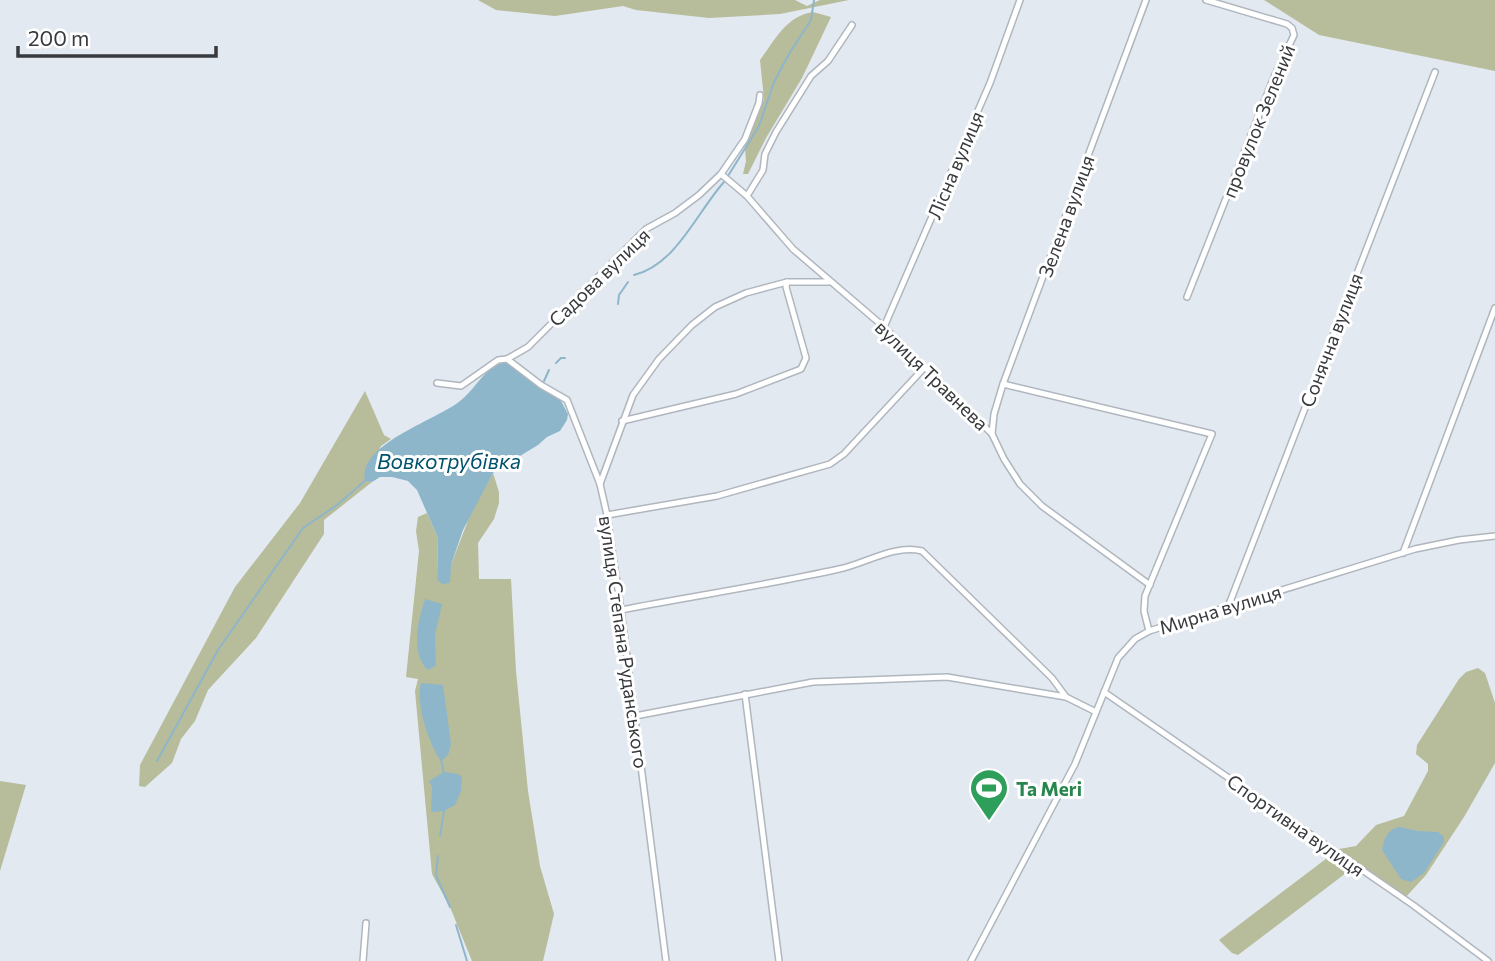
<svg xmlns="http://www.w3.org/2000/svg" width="1495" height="961" viewBox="0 0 1495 961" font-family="Commissioner,sans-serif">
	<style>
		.green { fill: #b7bc9b }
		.water { fill: #8eb6ca }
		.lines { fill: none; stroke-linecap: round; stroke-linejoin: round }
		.stream { stroke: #8eb6ca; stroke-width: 2 }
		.minor-casing { stroke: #b0b6be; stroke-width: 8 }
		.minor { stroke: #fff; stroke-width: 5 }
		.labels { text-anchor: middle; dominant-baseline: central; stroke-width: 6; stroke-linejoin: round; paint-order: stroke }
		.street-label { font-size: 19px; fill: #37393d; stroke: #fff }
		.leisure-label { font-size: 19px; font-weight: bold; fill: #27864d; stroke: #fff; text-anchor: start }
		.water-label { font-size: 21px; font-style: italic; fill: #00516c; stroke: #fff }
	</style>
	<rect width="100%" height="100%" fill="#e3e9f1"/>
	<g class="green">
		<polygon points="478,0 795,0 807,6 820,0 849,0 780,14 709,18 636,10 623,6 555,16 496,10"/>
		<polygon points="1264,0 1495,0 1495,71 1319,35"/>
		<path d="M813 12 831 17 802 78 766 138 748 174H743L746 161 745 147 764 99 760 60C775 40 786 16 813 12Z"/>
		<polygon points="365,391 384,435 391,439 381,446 365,480 372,482 324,520 324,534 256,638 208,690 195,721 181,739 172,763 145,787 139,786 140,765 235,587 300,503"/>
		<polygon points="493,473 499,492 499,503 494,519 478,543 479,579 511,579 516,671 528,791 540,866 554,914 543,961 472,961 450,907 432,874 415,691 418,679 406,677 419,551 416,531 418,517 427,513 438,538 437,579 451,565 472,510"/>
		<polygon points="1478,668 1485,673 1495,703 1495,763 1464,817 1426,875 1404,899 1354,867 1238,955 1232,953 1219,940 1339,849 1356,846 1376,825 1404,816 1428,771 1428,764 1416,754 1417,745 1459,679 1466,672"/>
		<polygon points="0,781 26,785 0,871"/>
	</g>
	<g class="water">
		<path d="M505 362 561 401 568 414 567 420 560 431 547 437 538 445 520 456 504 461 493 473 463 530 451 565 450 583 442 584 437 579 438 538 417 490 408 481 392 477H380L372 482 365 481C357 444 437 420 460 401 477 388 483 368 505 362Z"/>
		<path d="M425 599 442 604 435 635 436 666 428 670C410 653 418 620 425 599Z"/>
		<path d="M421 683 443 685 451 744 448 755 441 761C429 745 415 703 421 683Z"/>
		<polygon points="444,772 458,774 462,777 461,791 455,805 444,811 431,812 432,787 429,781"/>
		<path d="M1400 827 1418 831 1438 832 1444 837V842L1424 873 1411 882 1401 879 1382 850C1384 839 1388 828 1400 827Z"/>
	</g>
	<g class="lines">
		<g class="stream">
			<polyline points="728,176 759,126 774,82 789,54 811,20 814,0"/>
			<path d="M634 275C676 265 697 212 724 182"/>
			<polyline points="618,304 619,295 628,282"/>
			<polyline points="556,363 561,358 565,358"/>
			<polyline points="544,381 549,370"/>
			<polyline points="441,759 444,774"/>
			<polyline points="157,761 218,650 303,528 337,505 367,479"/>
			<polyline points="440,836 444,811"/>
			<polyline points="438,856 436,875 450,907"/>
			<polyline points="456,925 467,961"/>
		</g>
		<defs>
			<g id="minor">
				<polyline points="721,174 747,196 793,249 884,327 992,434 1004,459 1020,484 1042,506 1150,585"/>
				<polyline points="747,196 763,170 765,154 776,132 811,76 828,61 852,25"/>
				<polyline points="1187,297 1274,77 1294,35 1292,28 1287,24 1206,0"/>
				<polyline points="884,327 990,83 1020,0"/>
				<polyline points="507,359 541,385 567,400 600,484 607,515 621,610 666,961"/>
				<polyline points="437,383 461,386 498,360 507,359 528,347 646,229 675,213 699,195 721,174 745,139 759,103 760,95"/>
				<polyline points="1003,384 1212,434 1145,596 1144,611 1149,631"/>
				<polyline points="622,421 736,394 801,369 806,358 786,287 787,282"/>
				<polyline points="992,434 994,414 1003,384 1146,0"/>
				<polyline points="600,484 633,395 659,359 692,325 715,307 746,293 787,282 829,282"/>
				<polyline points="607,515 717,496 830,464 844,454 924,368"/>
				<polyline points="1403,553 1495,308"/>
				<polyline points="1228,607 1435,72"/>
				<path d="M621 610C693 596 767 585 839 569 865 564 894 544 922 551L1052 678 1066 697"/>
				<polyline points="1104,692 1413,905 1488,961"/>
				<polyline points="745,694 779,961"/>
				<polyline points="635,716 813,682 947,677 1066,697 1096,712"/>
				<polyline points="363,961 366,923"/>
				<polyline points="971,961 1075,764 1118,658 1135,639 1149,631 1415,549 1459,540 1495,536"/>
			</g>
		</defs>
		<use href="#minor" class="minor-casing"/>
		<use href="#minor" class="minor"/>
	</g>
	<defs>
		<symbol id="stadium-pin" viewBox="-11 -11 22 30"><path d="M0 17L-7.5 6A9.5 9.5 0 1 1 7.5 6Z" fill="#2e9e5b" stroke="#fff"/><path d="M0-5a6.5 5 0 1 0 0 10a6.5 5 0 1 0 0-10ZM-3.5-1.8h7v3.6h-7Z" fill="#fff"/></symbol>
	</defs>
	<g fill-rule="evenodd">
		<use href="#stadium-pin" x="967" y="766" width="44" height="60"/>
	</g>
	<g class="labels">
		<g class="street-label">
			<text transform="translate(1258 121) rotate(-68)">провулок Зелений</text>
			<text transform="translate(955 165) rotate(-67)">Лісна вулиця</text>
			<text transform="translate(1066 216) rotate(-70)">Зелена вулиця</text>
			<text transform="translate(599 277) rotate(-44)">Садова вулиця</text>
			<text transform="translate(1331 340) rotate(-69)">Сонячна вулиця</text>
			<text transform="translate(932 375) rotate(44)">вулиця Травнева</text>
			<text transform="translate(1220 609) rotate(-17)">Мирна вулиця</text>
			<text transform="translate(624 642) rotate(82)">вулиця Степана Руданського</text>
			<text transform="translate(1296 825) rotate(35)">Спортивна вулиця</text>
		</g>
		<g class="leisure-label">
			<text x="1016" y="788">Ta Meri</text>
		</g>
		<g class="water-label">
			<text x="449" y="460">Вовкотрубівка</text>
		</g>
	</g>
	<path d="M18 46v10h198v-10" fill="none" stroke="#37393d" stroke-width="3.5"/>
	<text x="28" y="46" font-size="21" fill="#37393d" stroke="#ffffff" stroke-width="5" paint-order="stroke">200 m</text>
</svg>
